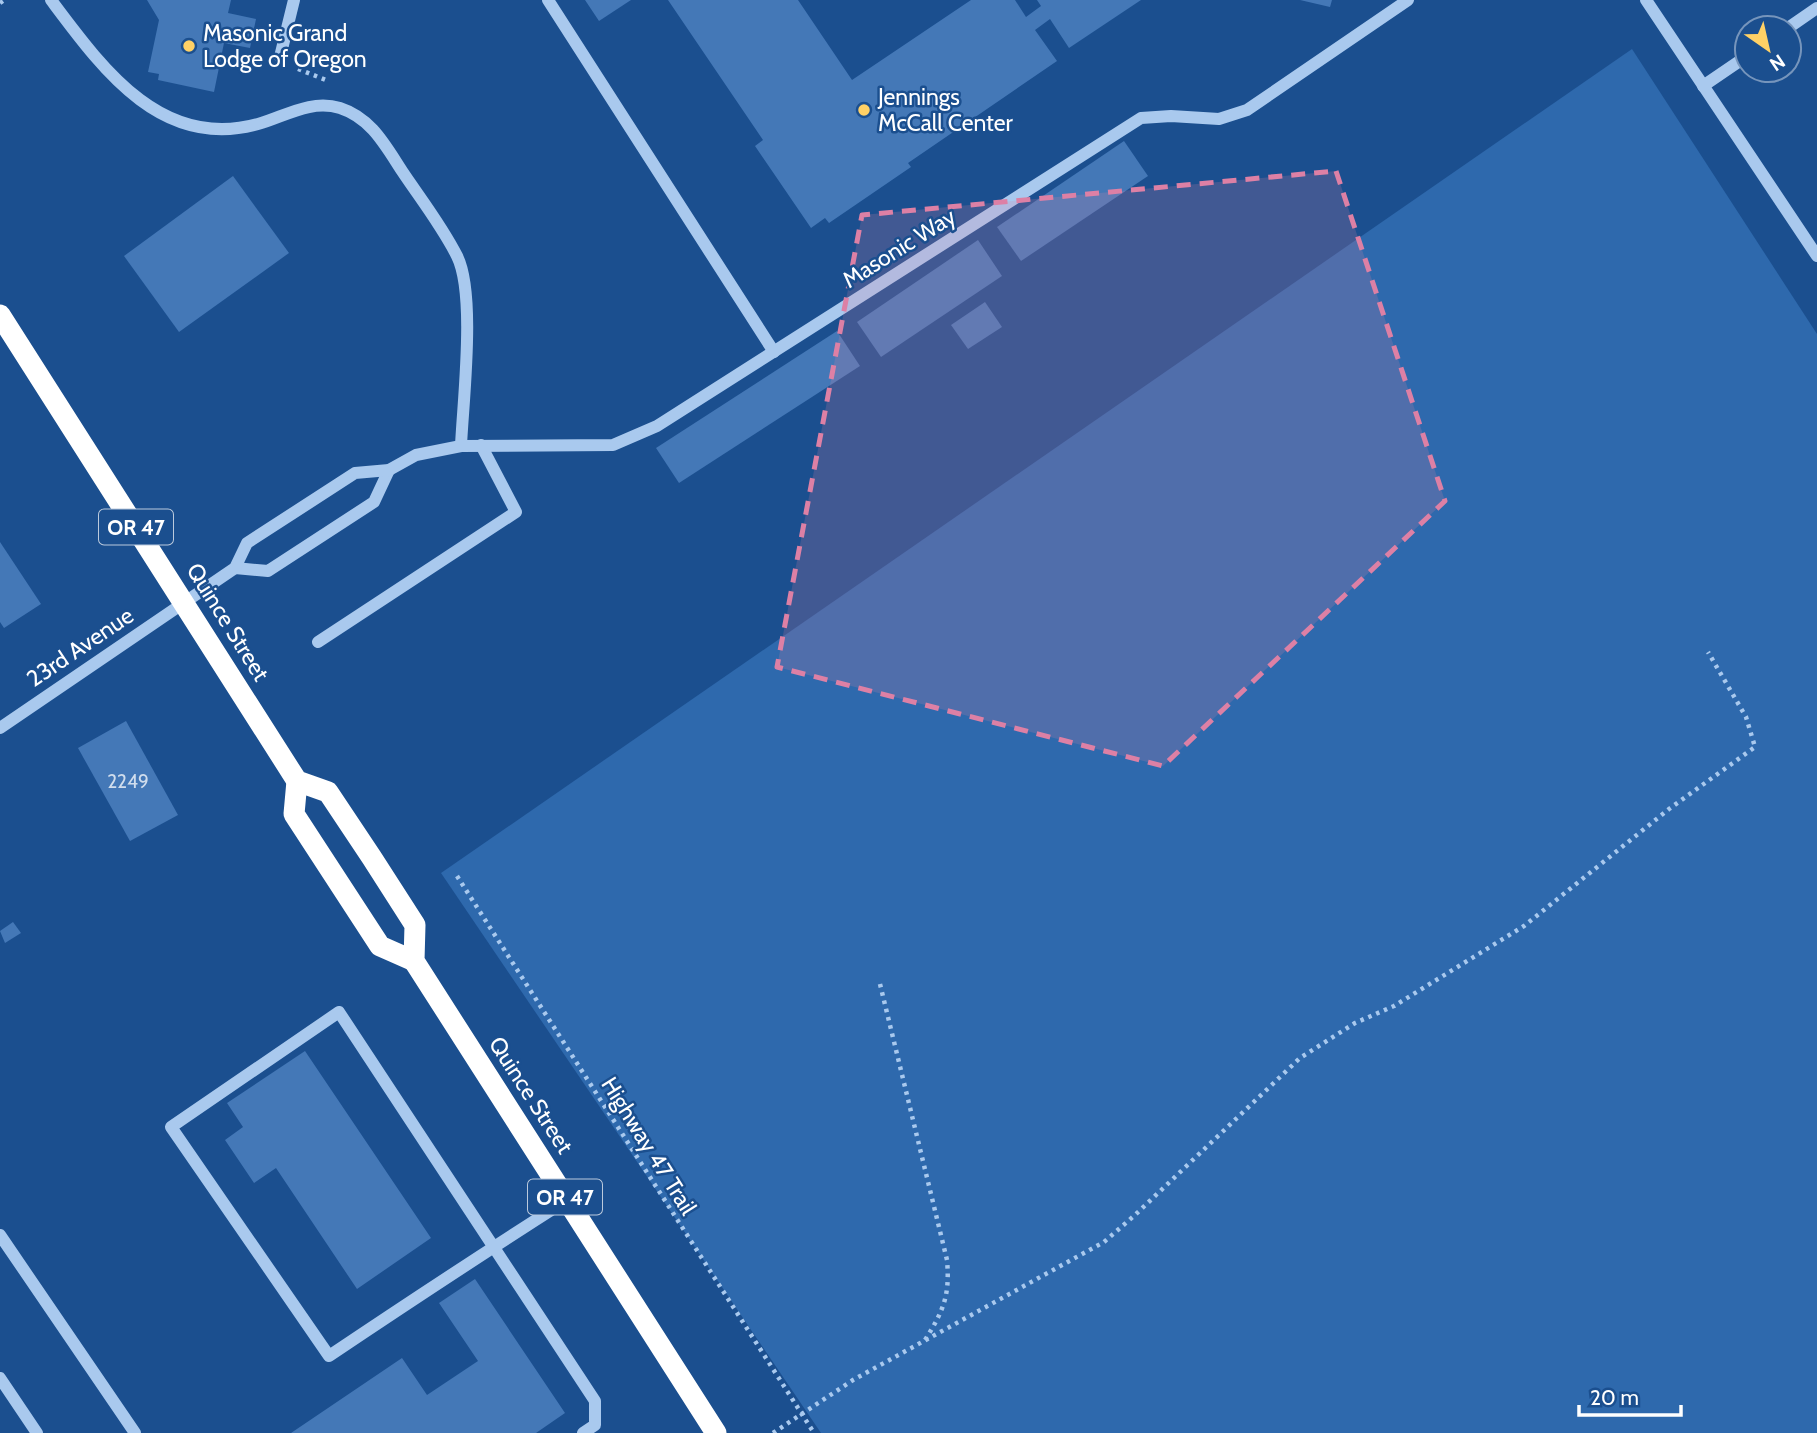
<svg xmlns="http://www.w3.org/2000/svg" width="1817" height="1433" viewBox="0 0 1817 1433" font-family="Cabin,sans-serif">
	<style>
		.green { fill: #2e69ad }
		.building { fill: #4478b7 }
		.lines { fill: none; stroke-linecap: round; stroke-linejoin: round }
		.path { stroke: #a9c9ee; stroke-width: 4.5; stroke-dasharray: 3.5 5; stroke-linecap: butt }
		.minor { stroke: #a9c9ee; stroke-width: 12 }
		.highway { stroke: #fff; stroke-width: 21 }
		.marked { fill: #dd80a5; fill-opacity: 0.2; stroke: #dd80a5; stroke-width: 5; stroke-dasharray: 14 9; stroke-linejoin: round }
		.poi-dot { fill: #ffd166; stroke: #1b4f8f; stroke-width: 2.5 }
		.labels { text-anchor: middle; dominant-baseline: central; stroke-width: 5; stroke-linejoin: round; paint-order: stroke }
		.number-label { font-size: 19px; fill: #d0dded }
		.shield { fill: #1b4f8f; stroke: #bbcadd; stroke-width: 2 }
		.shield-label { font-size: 21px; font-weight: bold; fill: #fff }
		.poi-label { font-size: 23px; fill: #fff; stroke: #1b4f8f; text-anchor: start }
		.street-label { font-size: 23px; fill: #fff; stroke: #1b4f8f }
	</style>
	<rect width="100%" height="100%" fill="#1b4f8f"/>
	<polygon class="green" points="1632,49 1817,334 1817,1433 821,1433 441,873"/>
	<g class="building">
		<polygon points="147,0 231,0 228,13 256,19 250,48 224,43 214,92 158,80 159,74 148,72 159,20"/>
		<polygon points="585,0 631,0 599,21"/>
		<polygon points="668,0 798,0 852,80 971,0 1015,0 1026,17 1041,6 1037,0 1141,0 1069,48 1050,19 1035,30 1057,61 908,163 911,167 829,223 825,218 811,228 755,146 763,140"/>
		<polygon points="1300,0 1332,0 1330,7"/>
		<polygon points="1124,141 1148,176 1021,261 997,227"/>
		<polygon points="233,176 289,253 179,332 124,256"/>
		<polygon points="978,240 1002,276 881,357 857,322"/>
		<polygon points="985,302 1002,327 968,349 951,325"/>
		<polygon points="837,331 860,366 679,483 656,448"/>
		<polygon points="0,542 41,604 4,628 0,622"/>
		<polygon points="126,721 178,815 130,841 78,748"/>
		<polygon points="13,922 21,933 5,943 0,931"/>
		<polygon points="305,1051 431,1238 357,1289 276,1168 254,1183 225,1140 243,1127 227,1103"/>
		<polygon points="475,1279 565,1413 536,1433 291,1433 402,1358 427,1395 478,1361 439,1303"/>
	</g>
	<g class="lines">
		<g class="path">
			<polyline points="0,3 4,0"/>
			<polyline points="298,69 326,80"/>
			<polyline points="457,876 814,1433"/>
			<path d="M880 984 947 1260C950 1295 944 1310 925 1340"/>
			<polyline points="773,1433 853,1380 1104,1242 1135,1215 1300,1058 1355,1023 1394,1006 1524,926 1669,809 1755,747 1746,717 1708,652"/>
		</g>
		<g class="minor">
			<path d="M51 0C102 68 161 151 258 124 284 117 310 99 340 108 371 118 385 145 402 171 420 198 442 226 457 256 476 294 463 400 461 446"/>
			<polyline points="548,0 774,352"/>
			<polyline points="1646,0 1817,256"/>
			<polyline points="1788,28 1817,8"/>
			<polyline points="280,57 294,0"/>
			<polyline points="1703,86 1747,56"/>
			<polyline points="235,568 268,571 374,502 389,470"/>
			<polyline points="318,642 516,512 481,445"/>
			<polyline points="0,728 235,568 247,543 355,473 389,470 416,455 461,446 613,445 657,426 1141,118 1171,116 1219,119 1247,110 1408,0"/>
			<path d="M567 1200C487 1251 408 1303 329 1356L171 1127 339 1012 595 1401V1425L583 1433"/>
			<polyline points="0,1235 135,1433"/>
			<polyline points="0,1378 37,1433"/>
		</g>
		<g class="highway">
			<polyline points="0,315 297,781 328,792 372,858 415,925 414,961 716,1433"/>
			<polyline points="297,781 294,814 380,946 414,961"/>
		</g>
	</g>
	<path class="marked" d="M1336 171 1445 501 1163 766 777 667 862 215Z"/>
	<g class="poi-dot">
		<circle cx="189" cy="46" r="7"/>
		<circle cx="864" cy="110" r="7"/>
	</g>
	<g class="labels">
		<g class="number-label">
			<text x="128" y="781">2249</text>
		</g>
		<g class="shield">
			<rect x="99" y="509.5" width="74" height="35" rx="5"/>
			<rect x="528" y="1179.5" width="74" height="35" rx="5"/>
		</g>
		<g class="shield-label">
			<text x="136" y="527">OR 47</text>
			<text x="565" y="1197">OR 47</text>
		</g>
		<g class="poi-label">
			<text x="203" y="33">Masonic Grand<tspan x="203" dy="26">Lodge of Oregon</tspan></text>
			<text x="878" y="97">Jennings<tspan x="878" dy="26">McCall Center</tspan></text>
		</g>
		<g class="street-label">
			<text transform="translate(899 248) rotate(-32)">Masonic Way</text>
			<text transform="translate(228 622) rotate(58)">Quince Street</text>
			<text transform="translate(80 647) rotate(-34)">23rd Avenue</text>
			<text transform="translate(531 1095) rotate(57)">Quince Street</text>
			<text transform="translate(649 1146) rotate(58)">Highway 47 Trail</text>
		</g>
	</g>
	<g transform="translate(1768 49) rotate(146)"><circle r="33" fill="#1b4f8f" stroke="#7695bc" stroke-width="2"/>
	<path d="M0-5L12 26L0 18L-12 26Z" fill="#ffd166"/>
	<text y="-10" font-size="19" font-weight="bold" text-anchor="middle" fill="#ffffff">N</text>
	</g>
	<path d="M1579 1405v10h102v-10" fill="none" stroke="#ffffff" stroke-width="3.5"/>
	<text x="1590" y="1405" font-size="21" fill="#ffffff" stroke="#1b4f8f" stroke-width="5" paint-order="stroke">20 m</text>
</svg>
